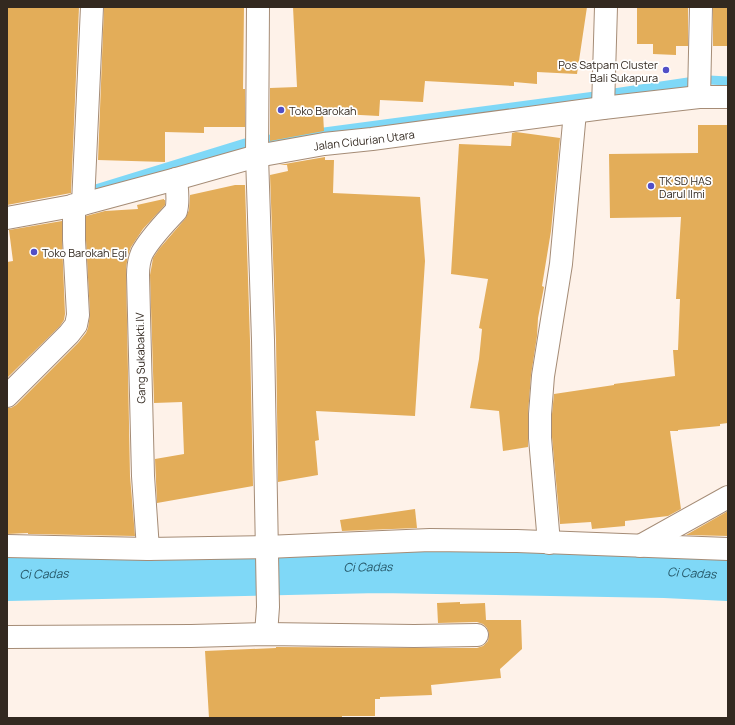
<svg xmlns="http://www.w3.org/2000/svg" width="735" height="725" viewBox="0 0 735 725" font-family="Manrope,sans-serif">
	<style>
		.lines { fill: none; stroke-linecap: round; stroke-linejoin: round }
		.stream { stroke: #7fd8f7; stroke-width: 9 }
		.river { stroke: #7fd8f7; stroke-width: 54 }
		.building { fill: #e3ad59 }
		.street-casing { stroke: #a58c76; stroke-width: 24 }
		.street { stroke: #fff; stroke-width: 22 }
		.poi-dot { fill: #524fc6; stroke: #fff; stroke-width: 1.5 }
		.labels { text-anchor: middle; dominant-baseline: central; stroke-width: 3.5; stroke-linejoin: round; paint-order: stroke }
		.poi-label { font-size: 11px; fill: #332920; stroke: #fff; text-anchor: start }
		.street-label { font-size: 11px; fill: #332920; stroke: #fff }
		.water-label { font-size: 12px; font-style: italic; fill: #265869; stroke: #fff }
	</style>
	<rect width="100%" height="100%" fill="#fef2e9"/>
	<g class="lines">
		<g class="stream">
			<polyline points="709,80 728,81"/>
			<polyline points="614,93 688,82"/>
			<polyline points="264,140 595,96"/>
			<polyline points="89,191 245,143"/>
		</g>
		<path class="river" id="s1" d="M7 574 379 566 665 571 728 574"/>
	</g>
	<g class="building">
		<polygon points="7,7 79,7 71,193 7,205"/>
		<polygon points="104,7 244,7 243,89 245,89 245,127 204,127 204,133 165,132 165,162 98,160"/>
		<polygon points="293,7 587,7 577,74 537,72 537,84 514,82 514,86 425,81 423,102 380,100 379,116 323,113 324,131 270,141 270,88 297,87"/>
		<polygon points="637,7 688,7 688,46 676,46 676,55 653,54 653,44 637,44"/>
		<rect x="713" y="7" width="15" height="39"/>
		<polygon points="698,125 728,125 728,423 720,424 720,426 678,430 678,431 670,431 681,509 668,516 625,521 625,526 592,529 591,522 560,524 552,437 552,414 554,394 614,385 614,384 675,376 673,350 678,350 680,299 676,299 681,217 610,218 609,154 698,153"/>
		<polygon points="516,132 560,138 551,231 542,286 544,287 538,318 537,336 531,375 528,414 528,447 503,451 499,411 470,408 479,359 482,329 479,328 488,279 451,274 459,144 511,146 512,133"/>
		<polygon points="325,157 325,160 334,160 333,193 420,197 425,261 415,416 316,411 319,440 315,441 318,475 278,482 276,340 270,175 288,171 287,165 279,165"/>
		<polygon points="235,185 245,185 250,340 253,486 157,503 155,459 184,454 182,402 154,403 150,275 152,264 153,258 159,249 185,219 189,210 190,195"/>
		<polygon points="164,199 164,200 165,200 165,205 143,229 131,247 128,255 126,268 130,476 135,536 28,534 28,533 7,534 7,408 11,408 16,405 78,343 86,333 88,328 90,314 86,240 86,216 105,211 138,209 137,205"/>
		<polygon points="62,221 62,241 65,314 64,320 60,326 7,378 7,262 13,261 9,230"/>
		<polygon points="415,509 417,528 342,531 340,520"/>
		<polygon points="728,511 728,536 686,535"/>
		<polygon points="460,602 460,604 485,603 486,620 521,620 522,649 500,669 501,678 431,685 432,695 380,697 380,699 375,699 375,716 342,716 342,718 209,718 205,651 276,648 276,647 414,648 477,648 483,646 488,641 489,634 487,628 483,624 477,622 438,623 437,603"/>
	</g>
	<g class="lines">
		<defs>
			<g id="street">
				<polyline points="258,7 257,156 263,340 268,607 266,634"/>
				<polyline points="699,97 701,7"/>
				<polyline points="603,108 606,7"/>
				<polyline points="83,204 92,7"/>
				<path id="s2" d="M7 218 83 204 176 179 257 156 324 144 372 139 603 108 699 97H728"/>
				<polyline points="7,396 69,334 76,325 78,315 74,240 74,205"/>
				<polyline points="549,543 540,438 540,414 543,376 561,264 575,112"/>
				<polyline points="7,546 148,549 266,547 430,540 517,541 728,549"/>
				<polyline points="640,546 728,497"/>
				<path d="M148 549 143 476 138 275C138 268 139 260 142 253 150 238 164 224 176 211 179 201 177 190 176 179"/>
				<polyline points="7,637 191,636 266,634 414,636 477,635"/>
			</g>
		</defs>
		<use href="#street" class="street-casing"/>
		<use href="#street" class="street"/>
	</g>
	<g class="poi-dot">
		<circle cx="666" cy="70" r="4"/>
		<circle cx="281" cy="110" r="4"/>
		<circle cx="651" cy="186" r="4"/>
		<circle cx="34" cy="252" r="4"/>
	</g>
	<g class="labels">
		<g class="poi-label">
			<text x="658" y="64" text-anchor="end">Pos Satpam Cluster<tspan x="658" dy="13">Bali Sukapura</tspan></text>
			<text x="289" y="110">Toko Barokah</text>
			<text x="659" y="180">TK SD HAS<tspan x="659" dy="13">Darul Ilmi</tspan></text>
			<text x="42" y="252">Toko Barokah Egi</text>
		</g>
		<g class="street-label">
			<text stroke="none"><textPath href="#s2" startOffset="366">Jalan Cidurian Utara</textPath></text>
			<text transform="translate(140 358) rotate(-91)">Gang Sukabakti.IV</text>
		</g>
		<g class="water-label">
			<text stroke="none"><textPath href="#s1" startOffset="361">Ci Cadas</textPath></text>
			<text stroke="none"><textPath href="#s1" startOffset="685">Ci Cadas</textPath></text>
			<text stroke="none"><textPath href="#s1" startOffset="37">Ci Cadas</textPath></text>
		</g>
	</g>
	<rect width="735" height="725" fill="none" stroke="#332920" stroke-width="16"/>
</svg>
